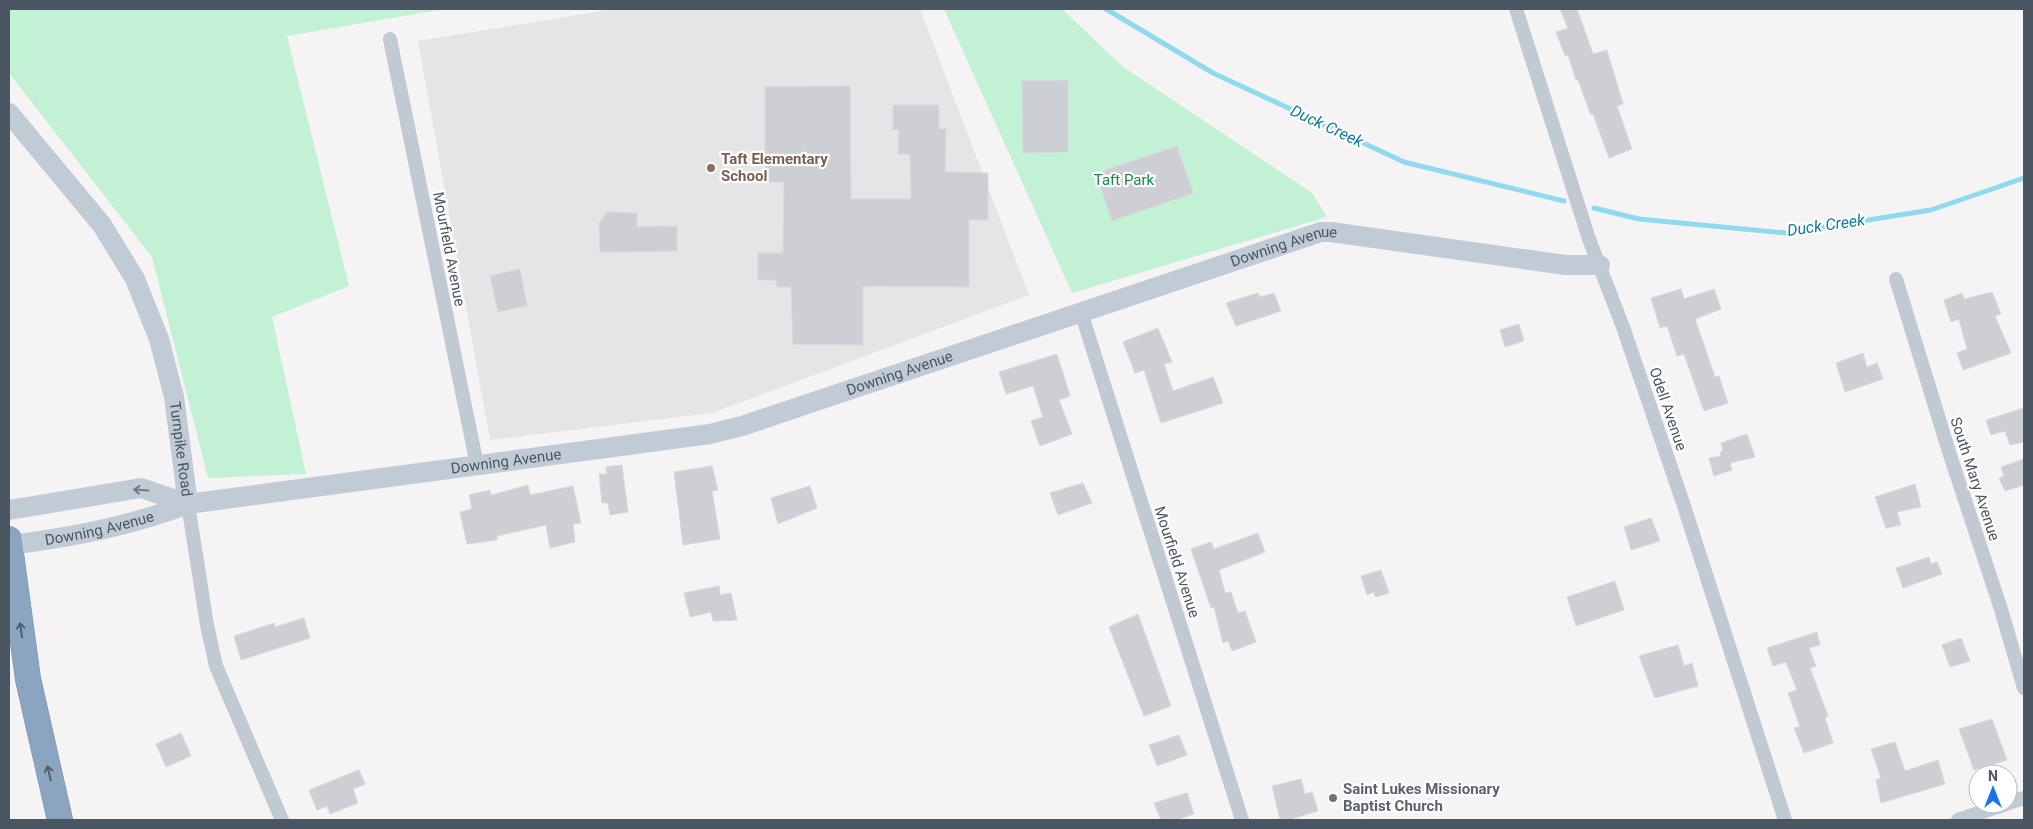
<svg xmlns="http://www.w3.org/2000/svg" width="2033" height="829" viewBox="0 0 2033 829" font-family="Roboto,sans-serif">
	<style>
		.education { fill: #e6e4e5 }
		.green { fill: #c3f1d5 }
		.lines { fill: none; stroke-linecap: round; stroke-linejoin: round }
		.stream { stroke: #90daee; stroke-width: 5 }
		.building { fill: #cdcfd5; stroke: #d7d9de }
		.highway-casing { stroke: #7690ad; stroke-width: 26 }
		.street { stroke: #c1cad2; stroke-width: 14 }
		.secondary { stroke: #c1cbd6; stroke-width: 20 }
		.highway { stroke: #8ba5c1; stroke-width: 25 }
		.oneway { stroke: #6e7984 }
		.oneway2 { stroke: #505e6b }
		.education-dot { fill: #8d6e63; stroke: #fff; stroke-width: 2 }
		.worship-dot { fill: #6b7280; stroke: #fff; stroke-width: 2 }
		.labels { text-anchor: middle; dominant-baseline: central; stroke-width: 4.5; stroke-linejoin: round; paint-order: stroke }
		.education-label { font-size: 15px; font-weight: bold; fill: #785e54; stroke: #fff; text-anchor: start }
		.park-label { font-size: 15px; fill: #17864f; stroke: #fff }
		.street-label { font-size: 15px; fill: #4a5661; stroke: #fff }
		.worship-label { font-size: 15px; font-weight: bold; fill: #5b616d; stroke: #fff; text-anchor: start }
		.water-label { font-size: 16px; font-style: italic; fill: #0c7c9b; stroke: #fff }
	</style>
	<rect width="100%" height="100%" fill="#f5f3f3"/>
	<polygon class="education" points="614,9 920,9 1029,295 712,413 490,440 418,41"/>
	<g class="green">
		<polygon points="9,9 445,9 287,36 349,286 272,317 306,474 208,478 152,257 9,73"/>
		<polygon points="944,9 1062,9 1123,67 1312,193 1327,217 1072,293"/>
	</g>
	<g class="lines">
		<g class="stream">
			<polyline points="1106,9 1213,73 1404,162 1564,201"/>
			<polyline points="1594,208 1639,219 1786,233 1931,210 2024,178"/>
		</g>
	</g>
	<g class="building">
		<polygon points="1560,9 1577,9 1593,54 1607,50 1623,104 1617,106 1632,149 1609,158 1593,114 1591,115 1578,80 1576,80 1568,55 1565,56 1556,32 1568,28"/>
		<polygon points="1068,80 1068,152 1023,153 1022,81"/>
		<polygon points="850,86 851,199 911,199 910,154 898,154 899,130 893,130 893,105 939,105 939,129 946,129 945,172 988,173 988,220 969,220 969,287 863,286 863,345 793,344 791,287 777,287 776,280 758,280 758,253 783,253 784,182 765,182 765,87"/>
		<polygon points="1177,146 1193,193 1112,221 1096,173"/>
		<polygon points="607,212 637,213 637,227 677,226 677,251 600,252 599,223"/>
		<polygon points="520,269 527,306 498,312 490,276"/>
		<polygon points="1681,289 1684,299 1714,289 1721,309 1695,319 1715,377 1719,376 1728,403 1704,411 1684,354 1677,356 1667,326 1660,328 1651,298"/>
		<polygon points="1992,292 2001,314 1995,316 2011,353 1963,370 1957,353 1967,349 1959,319 1951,322 1944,300 1962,293 1964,299"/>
		<polygon points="1258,293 1260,297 1274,293 1281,311 1236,326 1226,303"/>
		<polygon points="1519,324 1524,341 1505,347 1500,330"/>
		<polygon points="1158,328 1172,362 1164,364 1173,391 1213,377 1223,403 1161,423 1144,370 1135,373 1123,342"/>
		<polygon points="1863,353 1867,367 1877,363 1883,379 1845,392 1836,363"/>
		<polygon points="1057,354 1070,396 1059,400 1072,434 1040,446 1031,421 1043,417 1033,386 1006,394 999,372"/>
		<polygon points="2024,408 2024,442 2010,445 2005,431 1991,435 1986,420"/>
		<polygon points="1747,434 1755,457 1730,463 1732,470 1714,476 1709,458 1721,456 1720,452 1723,451 1721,443"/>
		<polygon points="2024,459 2024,485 2005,491 1999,478 2004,476 2001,467"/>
		<polygon points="622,465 628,512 610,515 608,503 602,503 599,474 607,474 606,467"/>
		<polygon points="712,466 718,490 712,491 720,539 683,545 674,472"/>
		<polygon points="1083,483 1092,503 1058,515 1050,493"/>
		<polygon points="1915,484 1921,507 1897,512 1901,525 1886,528 1875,497"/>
		<polygon points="528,485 530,495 573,486 581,523 573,524 575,542 550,548 546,525 497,536 497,540 467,544 460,512 472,509 469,495 490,490 491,495"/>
		<polygon points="810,486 817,508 778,524 771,498"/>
		<polygon points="1651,518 1660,541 1631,550 1624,527"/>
		<polygon points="1258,533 1265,552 1219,570 1225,593 1231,592 1238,613 1245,611 1256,642 1232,651 1228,641 1223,643 1214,607 1211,608 1191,549 1211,542 1214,549"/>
		<polygon points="1929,557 1931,564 1937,562 1942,574 1903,588 1896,568"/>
		<polygon points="1381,570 1389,593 1375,597 1374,592 1367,595 1361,576"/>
		<polygon points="1615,581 1624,610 1576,626 1567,597"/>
		<polygon points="719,586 720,595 731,593 737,620 713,621 711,612 690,617 684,593"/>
		<polygon points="1138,614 1171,706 1144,716 1109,627"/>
		<polygon points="304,618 310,638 241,660 234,636 274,623 275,627"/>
		<polygon points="1817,632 1820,645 1809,648 1816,666 1810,668 1828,716 1825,718 1833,743 1804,753 1794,728 1800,727 1788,693 1797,690 1786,662 1773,666 1767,648"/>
		<polygon points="1961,638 1970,661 1950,667 1942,645"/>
		<polygon points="1678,645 1684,666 1692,663 1698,686 1655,698 1639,656"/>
		<polygon points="1992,719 2007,760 1974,770 1959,729"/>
		<polygon points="181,733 191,756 166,767 156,744"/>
		<polygon points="1179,735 1187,755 1157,766 1149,745"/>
		<polygon points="1895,742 1905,771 1938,760 1945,784 1881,803 1876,780 1881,778 1871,749"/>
		<polygon points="359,770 365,784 353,789 358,803 330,814 327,806 317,810 309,790"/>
		<polygon points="1301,779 1305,794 1312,792 1318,811 1288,820 1280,820 1272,786"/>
		<polygon points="1187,793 1194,814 1176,820 1161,820 1154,803"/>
	</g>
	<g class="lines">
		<defs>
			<polyline id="highway" points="9,539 28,679 60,820"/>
		</defs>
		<use href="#highway" class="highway-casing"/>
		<g class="street">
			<polyline points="1516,9 1589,239 1623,327 1683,503 1785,820"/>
			<polyline points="390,39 477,465"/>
			<polyline points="1896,279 1950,455 2000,606 2024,688"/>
			<polyline points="1081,312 1242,820"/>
			<polyline points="188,504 207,625 216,666 282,820"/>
			<polyline points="2008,803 2024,798"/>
			<polyline points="1958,820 2006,804"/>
		</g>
		<g class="secondary">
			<path id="s1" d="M9 113 102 225 135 279 159 339 174 397 188 504"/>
			<polyline points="9,510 141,488 188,504"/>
			<path id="s2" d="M9 545C69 538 131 526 188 504L710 434 742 426 1321 232H1331L1565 265H1600"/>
		</g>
		<use href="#highway" class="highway"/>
	</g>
	<defs><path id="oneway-shaft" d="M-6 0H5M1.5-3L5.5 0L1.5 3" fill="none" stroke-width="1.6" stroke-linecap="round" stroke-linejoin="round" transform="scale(1.25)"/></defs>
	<use class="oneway" href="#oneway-shaft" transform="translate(141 490) rotate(-176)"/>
	<g class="oneway2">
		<use href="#oneway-shaft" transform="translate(21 630) rotate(-98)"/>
		<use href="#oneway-shaft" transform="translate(49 773) rotate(-103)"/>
	</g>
	<circle class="education-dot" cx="711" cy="168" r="5"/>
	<circle class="worship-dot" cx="1333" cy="798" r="5"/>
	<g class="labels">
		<g class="education-label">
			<text x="721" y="159">Taft Elementary<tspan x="721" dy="17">School</tspan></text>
		</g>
		<g class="park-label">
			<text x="1124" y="180">Taft Park</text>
		</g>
		<g class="street-label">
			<text transform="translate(449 249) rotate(79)">Mourfield Avenue</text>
			<text stroke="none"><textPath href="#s2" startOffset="1315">Downing Avenue</textPath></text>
			<text stroke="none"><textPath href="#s2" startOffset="910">Downing Avenue</textPath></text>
			<text transform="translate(1668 409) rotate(71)">Odell Avenue</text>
			<text stroke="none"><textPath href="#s1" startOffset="386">Turnpike Road</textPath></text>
			<text stroke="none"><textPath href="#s2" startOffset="505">Downing Avenue</textPath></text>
			<text transform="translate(1975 479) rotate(72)">South Mary Avenue</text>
			<text stroke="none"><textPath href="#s2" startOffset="92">Downing Avenue</textPath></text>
			<text transform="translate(1177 562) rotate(72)">Mourfield Avenue</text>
		</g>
		<g class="worship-label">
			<text x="1343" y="789">Saint Lukes Missionary<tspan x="1343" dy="17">Baptist Church</tspan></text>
		</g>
		<g class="water-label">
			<text transform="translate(1327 126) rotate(25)">Duck Creek</text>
			<text transform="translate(1826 225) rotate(-8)">Duck Creek</text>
		</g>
	</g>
	<rect width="2033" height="829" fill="none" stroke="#4a5661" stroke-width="20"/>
	<g transform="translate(1993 789)"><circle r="24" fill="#ffffff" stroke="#b7bbc0"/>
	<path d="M0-4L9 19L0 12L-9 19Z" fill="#1a73e8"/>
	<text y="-8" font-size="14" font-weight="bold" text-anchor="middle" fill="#4a5661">N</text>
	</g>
</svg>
